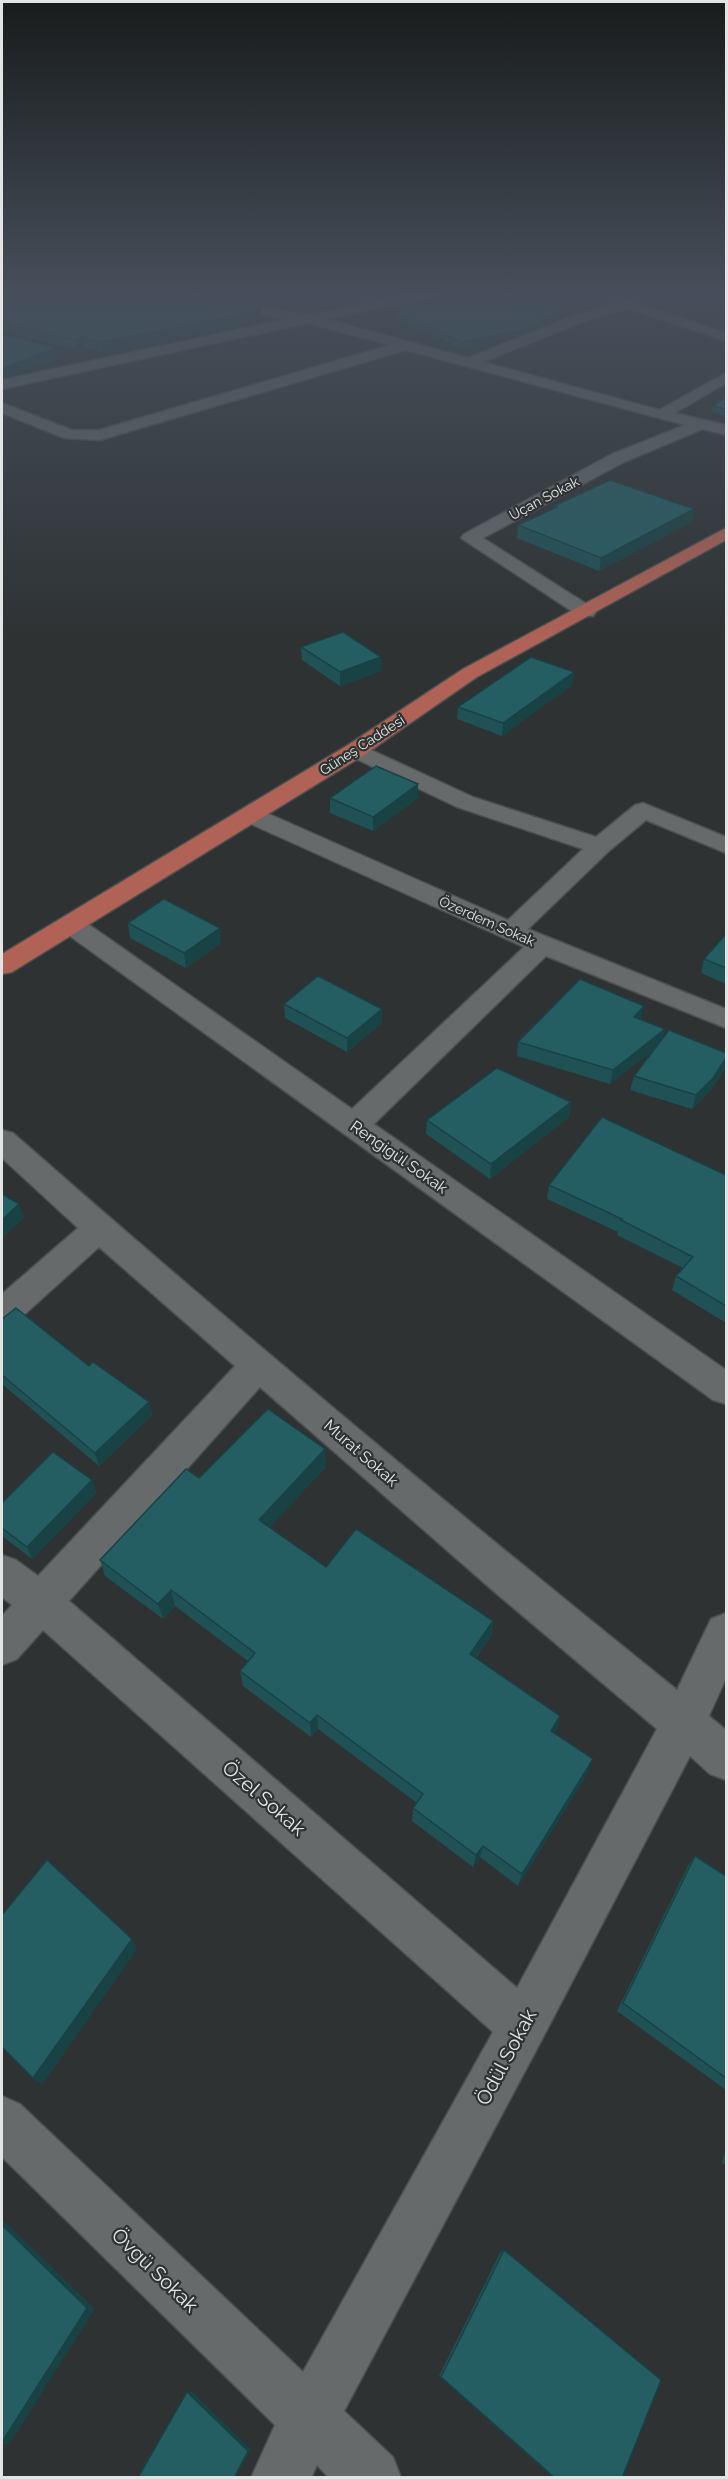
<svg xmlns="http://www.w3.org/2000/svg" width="728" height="2479" viewBox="0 0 728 2479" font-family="Raleway,sans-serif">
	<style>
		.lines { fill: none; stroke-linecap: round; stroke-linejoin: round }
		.minor-casing { stroke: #4b4f4f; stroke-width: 3 }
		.major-casing { stroke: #4b4f4f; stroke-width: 3 }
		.minor { fill: #666a6b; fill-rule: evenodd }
		.major { fill: #af6255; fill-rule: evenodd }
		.wall { fill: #1f5155 }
		.shaded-wall { fill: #194245 }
		.building { fill: #245e63; stroke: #194245; stroke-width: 1.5 }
		.labels { text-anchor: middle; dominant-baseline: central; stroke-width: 4.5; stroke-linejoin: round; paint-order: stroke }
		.far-street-label { font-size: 14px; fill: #e3e5e5; stroke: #2e3233 }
		.street-label { font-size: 16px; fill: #e3e5e5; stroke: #2e3233 }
		.near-street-label { font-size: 20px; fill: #e3e5e5; stroke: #2e3233 }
	</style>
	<rect width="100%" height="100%" fill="#2e3233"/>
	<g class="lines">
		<defs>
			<g id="minor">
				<polygon points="155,293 181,293 309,315 416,293 439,293 433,297 326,319 468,358 567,318 622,301 632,301 726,333 726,341 627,308 577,324 483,362 659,410 726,373 726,383 675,413 726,425 726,435 703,429 624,462 483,538 593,608 596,612 593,616 579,616 461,538 464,534 612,454 685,425 406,350 100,440 64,438 2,413 2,403 72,430 99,430 390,345 308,323 2,389 2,380 288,319 161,297"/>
				<polygon points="356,743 473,797 596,837 635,805 643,803 726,837 726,853 646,820 609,851 528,929 726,1009 726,1028 546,956 374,1124 726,1370 726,1404 713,1400 63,931 59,925 63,919 72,917 81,919 352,1109 524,947 242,820 239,815 242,810 251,808 260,810 508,920 583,849 457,807 348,755 345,750 348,745"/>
				<path d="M2 1130 13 1133C230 1324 452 1509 677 1690L711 1619 726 1613V1678L709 1716 726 1730V1780L710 1774 690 1756 540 2043 344 2411 393 2457 401 2478H329L317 2465 311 2478H251L275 2425 2 2157V2096L20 2104 303 2372 493 2032 43 1630 17 1659 2 1665V1616L12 1605 2 1597V1555L16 1560 38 1576 235 1366 99 1247 14 1324 2 1328V1294L78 1228 2 1158ZM260 1387 497 1594 657 1729 517 1988 69 1601Z"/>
			</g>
			<polygon id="major" points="726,528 726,540 477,677 364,755 12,972 2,974 2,954 348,745 463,669"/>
		</defs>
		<use href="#minor" class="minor-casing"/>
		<use href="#major" class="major-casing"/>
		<use href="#minor" class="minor"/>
		<use href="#major" class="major"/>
	</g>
	<g class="wall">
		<polygon points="2,293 261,307 262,317 247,323 104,353 83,348 77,350 2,331"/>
		<polygon points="191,293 317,293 282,308"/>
		<polygon points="567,310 566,316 516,336 461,348 394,318 394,313"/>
		<polygon points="726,397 726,416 712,412 713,406"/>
		<polygon points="554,506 694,509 692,522 599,571 517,538 518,525 554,509"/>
		<polygon points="301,647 381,671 340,686 302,660"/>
		<polygon points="572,685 502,736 457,719 458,707"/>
		<polygon points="330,798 418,798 373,831 330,813"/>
		<polygon points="128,923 221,943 186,968 130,938"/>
		<polygon points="726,934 726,984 701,973 704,959"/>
		<polygon points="284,1004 382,1009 382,1023 347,1052 285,1018"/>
		<polygon points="641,1019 664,1037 725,1069 709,1092 692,1109 630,1090 634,1076 653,1050 610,1084 517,1056 518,1042"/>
		<polygon points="571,1102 569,1117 490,1179 426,1134 427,1120"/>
		<polygon points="726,1175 726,1323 672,1290 676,1276 683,1268 617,1235 618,1232 547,1199 549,1185"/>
		<polygon points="2,1319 89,1366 149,1402 152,1415 99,1466 2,1384"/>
		<polygon points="326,1467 269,1527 326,1567 493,1621 491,1636 476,1658 560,1716 556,1730 554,1733 588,1772 518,1886 480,1857 473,1867 412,1821 413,1808 417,1803 318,1729 311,1737 243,1686 240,1671 248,1661 175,1606 163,1619 105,1576 100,1560 199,1478"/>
		<polygon points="92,1480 96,1493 32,1559 2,1536 2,1503"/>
		<polygon points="695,1856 726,1876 726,2090 617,2011 688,1866"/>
		<polygon points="726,2150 726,2166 722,2162"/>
		<polygon points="504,2250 622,2478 554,2478 439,2376 500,2253"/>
	</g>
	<g class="shaded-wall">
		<polygon points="295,293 317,293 282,308 281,298"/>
		<polygon points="261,307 262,317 247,323 104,353 102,342"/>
		<polygon points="567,310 566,316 516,336 461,348 462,342"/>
		<polygon points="82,337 83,348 77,350 76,340"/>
		<polygon points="56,348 58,358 2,379 2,368"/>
		<polygon points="694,509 692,522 599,571 601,558"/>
		<polygon points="381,657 381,671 340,686 340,672"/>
		<polygon points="574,672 572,685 502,736 503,723"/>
		<polygon points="418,784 418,798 373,831 373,817"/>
		<polygon points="220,928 221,943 186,968 184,953"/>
		<polygon points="644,1006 641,1020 634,1017"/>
		<polygon points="382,1009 382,1023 347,1052 347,1038"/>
		<polygon points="665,1029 662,1043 610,1084 613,1070"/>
		<polygon points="726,1058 725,1069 709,1092 692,1109 696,1095"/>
		<polygon points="571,1102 569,1117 490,1179 491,1164"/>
		<polygon points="19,1204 24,1218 2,1238 2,1220"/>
		<polygon points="149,1402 152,1415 99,1466 95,1453"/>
		<polygon points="325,1449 326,1467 261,1537 259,1520"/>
		<polygon points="92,1480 96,1493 32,1559 27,1547"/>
		<polygon points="171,1590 175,1606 163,1619 158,1604"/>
		<polygon points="493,1621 491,1636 468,1669 470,1654"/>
		<polygon points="317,1715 318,1729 311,1737 310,1723"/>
		<polygon points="560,1716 556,1730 547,1744 551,1731"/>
		<polygon points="593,1759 588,1772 518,1886 522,1874"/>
		<polygon points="483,1846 480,1857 473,1867 476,1855"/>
		<polygon points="132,1939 137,1949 42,2085 33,2078"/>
		<polygon points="2,2219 95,2309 10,2443 2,2445"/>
		<polygon points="191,2391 251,2449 235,2478 234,2478 187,2392"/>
	</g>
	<g class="building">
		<polygon points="2,293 177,293 261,307 247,313 102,342 82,337 76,340 2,322"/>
		<polygon points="247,293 295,293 281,298"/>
		<polygon points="463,293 506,293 567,310 516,331 462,342 394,313"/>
		<polygon points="2,334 56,348 2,368"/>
		<polygon points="726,397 726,409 713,406"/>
		<polygon points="610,480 694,509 601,558 518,525 557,507 554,506"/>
		<polygon points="343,632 381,657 340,672 301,647"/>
		<polygon points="531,657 574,672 503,723 458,707"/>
		<polygon points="376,766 418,784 373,817 330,798"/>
		<polygon points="164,899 220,928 184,953 128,923"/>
		<polygon points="726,934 726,968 704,959"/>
		<polygon points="318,976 382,1009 347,1038 284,1004"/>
		<polygon points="580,979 644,1006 634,1017 665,1029 613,1070 518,1042"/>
		<polygon points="669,1030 726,1053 726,1058 713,1078 696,1095 634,1076"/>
		<polygon points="497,1068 571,1102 491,1164 427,1120"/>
		<polygon points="602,1117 726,1175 726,1306 676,1276 693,1257 621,1220 622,1219 549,1185"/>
		<polygon points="2,1194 19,1204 2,1220"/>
		<polygon points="16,1308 89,1366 93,1362 149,1402 95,1453 2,1375 2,1319"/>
		<polygon points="268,1409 325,1449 259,1520 326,1567 356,1529 493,1621 470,1654 560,1716 551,1731 593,1759 522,1874 483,1846 476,1855 413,1808 423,1794 317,1715 310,1723 240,1671 255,1653 171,1590 158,1604 100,1560 186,1469 199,1478"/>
		<polygon points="53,1452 92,1480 27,1547 2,1528 2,1503"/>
		<polygon points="695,1856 726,1876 726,2078 623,2003"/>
		<polygon points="47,1860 132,1939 33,2078 2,2047 2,1915"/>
		<polygon points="2,2225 87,2308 2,2442"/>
		<polygon points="504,2250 661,2380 622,2478 555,2478 441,2377"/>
		<polygon points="187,2392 248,2451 234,2478 138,2478"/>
	</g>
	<linearGradient id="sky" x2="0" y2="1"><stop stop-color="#191c1c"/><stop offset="0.46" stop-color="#464f5b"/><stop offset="1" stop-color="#464f5b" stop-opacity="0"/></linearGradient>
	<rect width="728" height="640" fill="url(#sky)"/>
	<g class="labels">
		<g class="far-street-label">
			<text transform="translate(544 498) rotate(-28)">Uçan Sokak</text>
			<text transform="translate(362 745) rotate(-33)">Güneş Caddesi</text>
			<text transform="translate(487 921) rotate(24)">Özerdem Sokak</text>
		</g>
		<g class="street-label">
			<text transform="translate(399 1157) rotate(35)">Rengigül Sokak</text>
			<text transform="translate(361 1453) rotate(41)">Murat Sokak</text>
		</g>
		<g class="near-street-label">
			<text transform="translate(264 1798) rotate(41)">Özel Sokak</text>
			<text transform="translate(506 2057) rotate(-62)">Ödül Sokak</text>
			<text transform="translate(155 2270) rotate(44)">Övgü Sokak</text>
		</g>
	</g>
	<rect width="728" height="2479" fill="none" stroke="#e3e5e5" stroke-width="6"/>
</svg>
